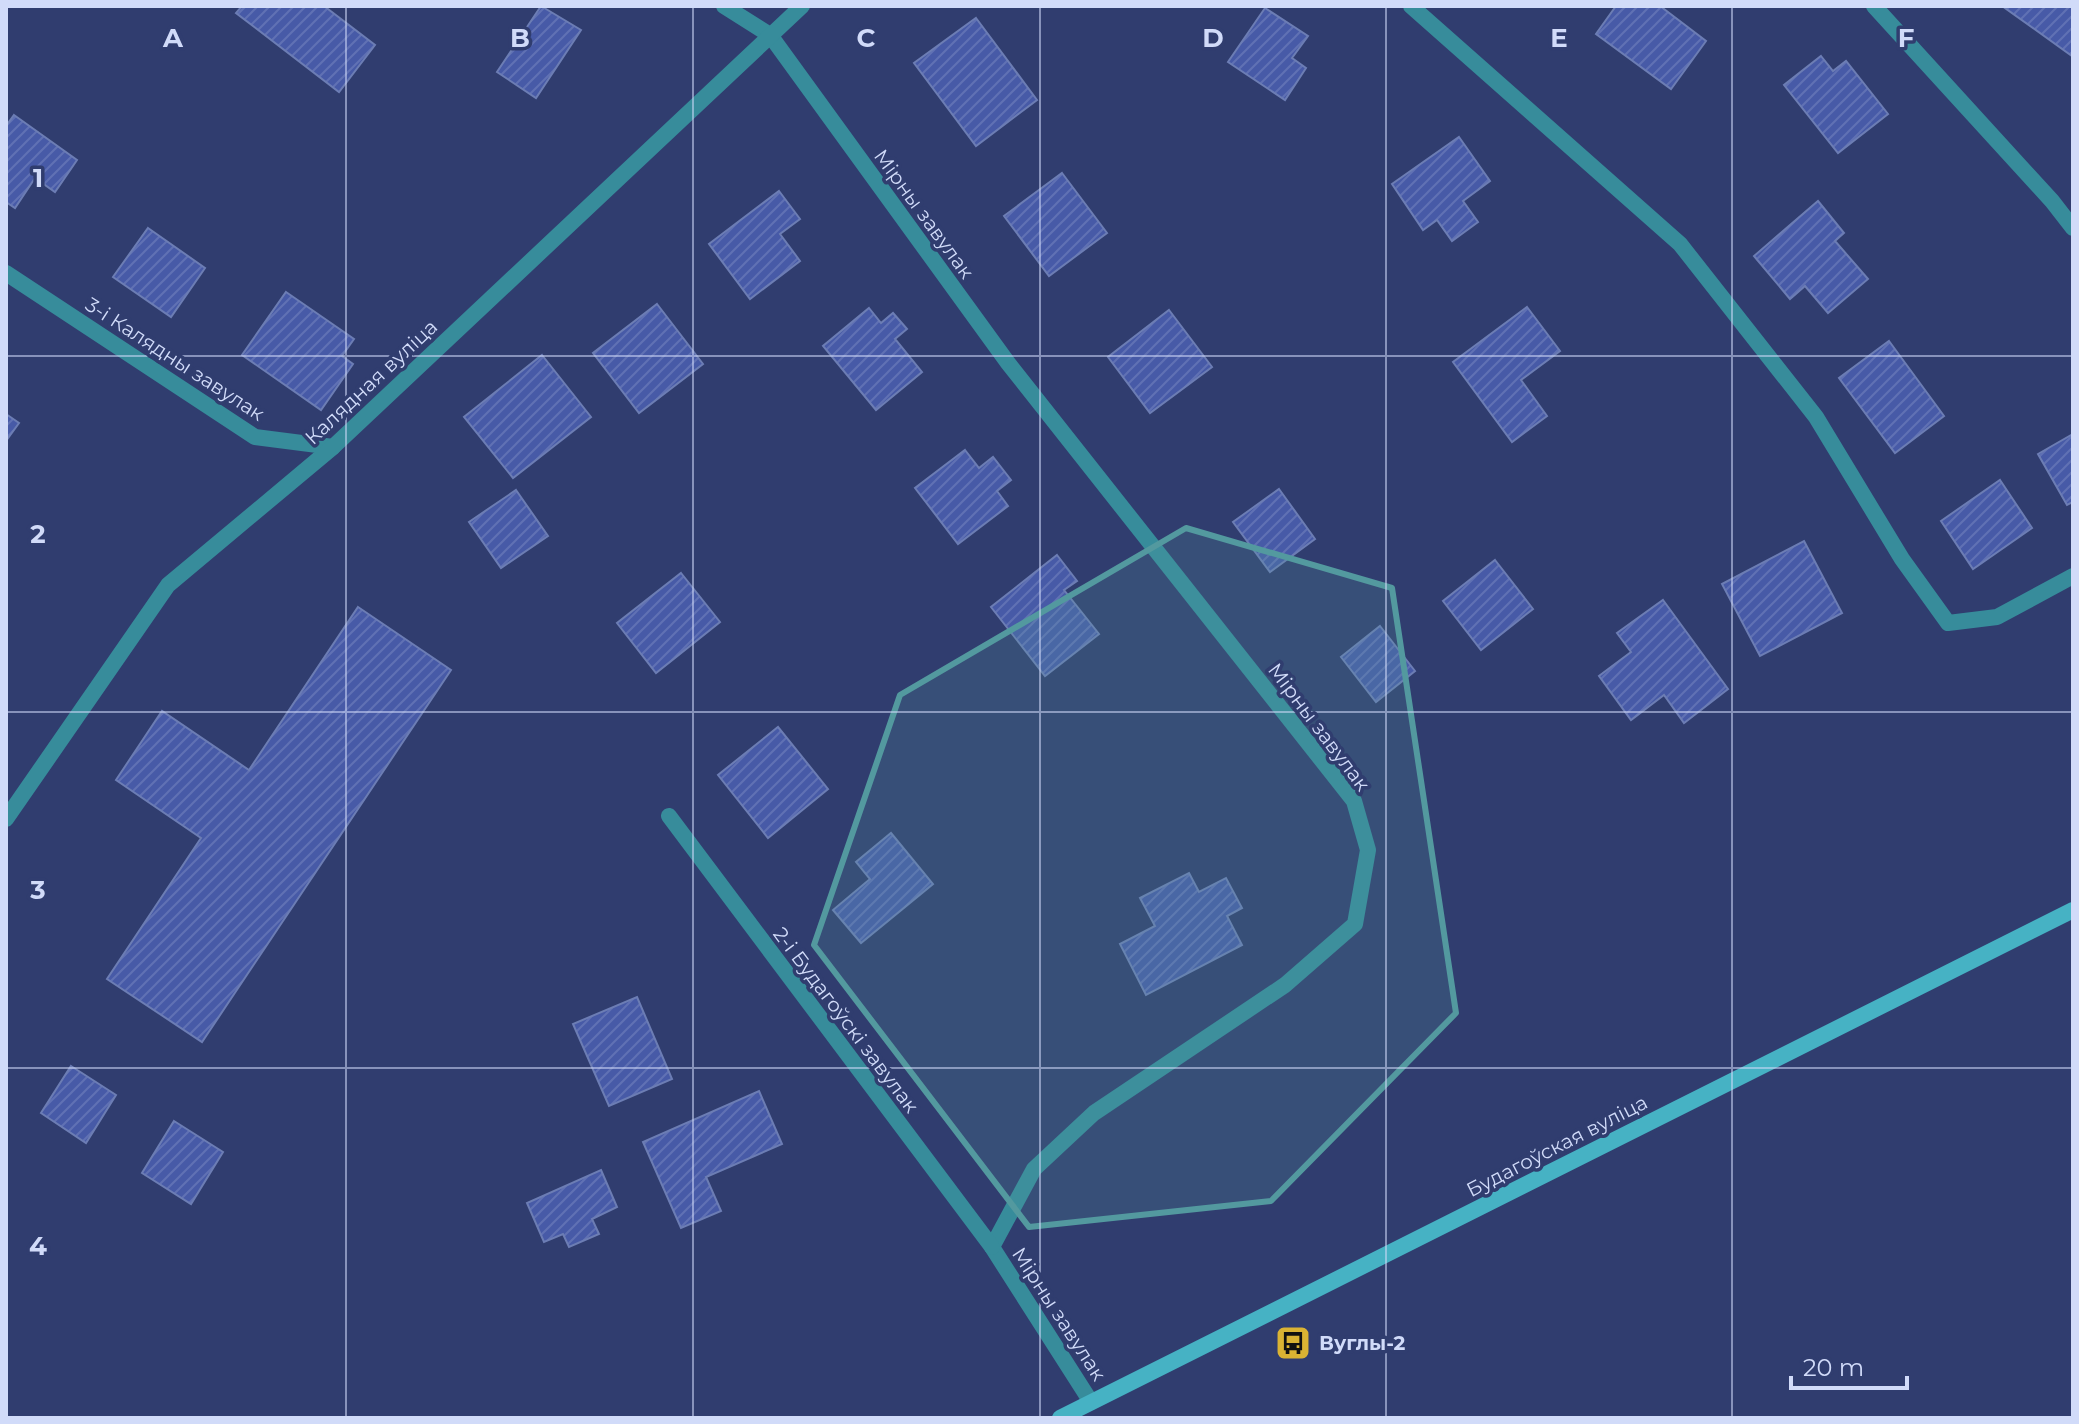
<svg xmlns="http://www.w3.org/2000/svg" width="2079" height="1424" viewBox="0 0 2079 1424" font-family="Montserrat,sans-serif">
	<style>
		.building { fill: url(#building-hatch); stroke: #6c7db4; stroke-width: 2 }
		.lines { fill: none; stroke-linecap: round; stroke-linejoin: round }
		.street { stroke: #378c9b; stroke-width: 16 }
		.secondary { stroke: #46b2c4; stroke-width: 16 }
		.marked { fill: #53999f; fill-opacity: 0.2; stroke: #53999f; stroke-width: 6; stroke-linejoin: round }
		.grid { fill: none; stroke: #d1dbf9; stroke-width: 2; stroke-opacity: 0.55 }
		.labels { text-anchor: middle; dominant-baseline: central; stroke-width: 7; stroke-linejoin: round; paint-order: stroke }
		.street-label { font-size: 20px; fill: #d1dbf9; stroke: #303d6f }
		.poi-label { font-size: 20px; font-weight: bold; fill: #d1dbf9; stroke: #303d6f; text-anchor: start }
		.grid-label { font-size: 26px; text-anchor: middle; font-weight: bold; fill: #d1dbf9; stroke: #303d6f; stroke-width: 7; stroke-linejoin: round; paint-order: stroke }
	</style>
	<defs>
		<pattern id="building-hatch" width="6" height="6" patternUnits="userSpaceOnUse" patternTransform="scale(2)"><rect width="6" height="6" fill="#475aa7"/><path d="M-1 1l2-2M0 6l6-6M5 7l2-2" fill="none" stroke="#6071b4"/></pattern>
	</defs>
	<rect width="100%" height="100%" fill="#303d6f"/>
	<g class="building">
		<polygon points="242,6 324,6 375,45 339,92 236,13"/>
		<polygon points="541,6 581,30 536,98 497,72"/>
		<polygon points="1616,6 1660,6 1706,41 1671,89 1596,34"/>
		<polygon points="2007,6 2073,6 2072,56 2005,8"/>
		<polygon points="1265,8 1308,36 1292,58 1306,68 1285,100 1228,62"/>
		<polygon points="976,18 1037,100 976,146 914,63"/>
		<polygon points="1821,56 1833,71 1846,61 1888,114 1838,153 1784,85"/>
		<polygon points="14,115 77,160 55,192 35,178 15,208 6,202 6,126"/>
		<polygon points="1459,137 1490,181 1463,201 1478,222 1452,241 1437,220 1423,230 1392,184"/>
		<polygon points="1062,173 1107,233 1049,276 1004,216"/>
		<polygon points="779,191 800,219 780,234 800,261 750,299 709,244"/>
		<polygon points="1818,201 1844,233 1835,241 1868,279 1828,313 1805,286 1790,299 1754,256"/>
		<polygon points="148,228 205,268 171,317 113,277"/>
		<polygon points="286,292 354,339 342,356 353,364 321,410 242,355"/>
		<polygon points="657,304 703,364 639,413 593,353"/>
		<polygon points="1527,307 1560,351 1521,380 1547,416 1512,442 1453,362"/>
		<polygon points="869,308 881,323 893,313 907,329 895,339 922,372 876,410 823,346"/>
		<polygon points="1169,310 1212,367 1150,413 1108,357"/>
		<polygon points="1889,341 1944,416 1895,453 1839,378"/>
		<polygon points="542,355 591,417 513,478 464,417"/>
		<polygon points="6,414 19,423 6,441"/>
		<polygon points="2073,434 2073,502 2067,505 2038,454"/>
		<polygon points="965,450 979,468 993,457 1011,480 997,491 1008,506 958,544 915,488"/>
		<polygon points="2000,480 2032,528 1973,569 1941,521"/>
		<polygon points="1279,489 1315,539 1270,572 1233,522"/>
		<polygon points="516,490 548,536 501,568 469,522"/>
		<polygon points="1804,541 1842,613 1760,656 1722,584"/>
		<polygon points="1057,555 1077,581 1064,590 1099,634 1045,676 991,607"/>
		<polygon points="1495,560 1533,609 1481,650 1443,601"/>
		<polygon points="681,573 720,622 656,673 617,623"/>
		<polygon points="1663,600 1728,689 1684,723 1664,695 1631,720 1599,676 1631,652 1617,633"/>
		<polygon points="358,607 451,670 202,1042 107,979 201,838 116,780 162,711 249,770"/>
		<polygon points="1380,626 1415,671 1376,702 1341,657"/>
		<polygon points="778,727 828,789 768,838 718,775"/>
		<polygon points="891,833 933,884 861,943 833,910 870,879 856,862"/>
		<polygon points="1189,873 1199,892 1226,878 1242,908 1227,916 1242,945 1146,995 1120,944 1155,926 1140,898"/>
		<polygon points="637,997 672,1079 609,1106 573,1024"/>
		<polygon points="71,1066 116,1095 86,1143 41,1113"/>
		<polygon points="759,1091 782,1144 706,1177 721,1211 681,1228 643,1142"/>
		<polygon points="174,1121 223,1152 191,1204 142,1173"/>
		<polygon points="601,1170 617,1207 592,1219 599,1234 569,1247 563,1234 544,1242 527,1203"/>
	</g>
	<g class="lines">
		<g class="street">
			<polyline points="724,6 770,35 1008,363 1354,801 1368,850 1355,924 1285,985 1094,1113 1034,1169 992,1247 1091,1402"/>
			<polyline points="1411,6 1680,244 1816,417 1902,559 1948,623 1997,617 2073,576"/>
			<polyline points="1874,6 2052,201 2073,228"/>
			<polyline points="6,273 255,437 333,447"/>
			<polyline points="669,816 992,1247"/>
			<polyline points="6,819 168,585 333,447 802,6"/>
		</g>
		<polyline class="secondary" points="1060,1418 2073,910"/>
	</g>
	<path class="marked" d="M1186 528 1392 588 1456 1013 1271 1201 1029 1227 814 945 900 695Z"/>
	<path class="grid" d="M346 6V1418M693 6V1418M1040 6V1418M1386 6V1418M1732 6V1418M6 356H2073M6 712H2073M6 1068H2073"/>
	<defs>
		<symbol id="bus-square" viewBox="-11 -11 22 22"><rect x="-9" y="-9" width="18" height="18" rx="4" fill="#dab333" stroke="#303d6f"/><path d="M-5-6H5V4H4V6H2V4H-2V6H-4V4H-5ZM-3.5-4V0h7V-4ZM-3.5 1.2v1.5H-2V1.2ZM2 1.2v1.5H3.5V1.2Z" fill="#111"/></symbol>
	</defs>
	<g fill-rule="evenodd">
		<use href="#bus-square" x="1273" y="1323" width="40" height="40"/>
	</g>
	<g class="labels">
		<g class="street-label">
			<text transform="translate(924 214) rotate(54)">Мірны завулак</text>
			<text transform="translate(175 359) rotate(33)">3-і Калядны завулак</text>
			<text transform="translate(371 382) rotate(-43)">Калядная вуліца</text>
			<text transform="translate(1319 727) rotate(53)">Мірны завулак</text>
			<text transform="translate(846 1020) rotate(53)">2-і Будагоўскі завулак</text>
			<text transform="translate(1557 1146) rotate(-27)">Будагоўская вуліца</text>
			<text transform="translate(1059 1314) rotate(57)">Мірны завулак</text>
		</g>
		<g class="poi-label">
			<text x="1319" y="1343">Вуглы-2</text>
		</g>
	</g>
	<g class="grid-label">
		<text x="173" y="47">A</text>
		<text x="520" y="47">B</text>
		<text x="866" y="47">C</text>
		<text x="1213" y="47">D</text>
		<text x="1559" y="47">E</text>
		<text x="1906" y="47">F</text>
		<text x="38" y="187">1</text>
		<text x="38" y="543">2</text>
		<text x="38" y="899">3</text>
		<text x="38" y="1255">4</text>
	</g>
	<rect width="2079" height="1424" fill="none" stroke="#d1dbf9" stroke-width="16"/>
	<path d="M1791 1376v12h116v-12" fill="none" stroke="#d1dbf9" stroke-width="4"/>
	<text x="1803" y="1376" font-size="24" fill="#d1dbf9" stroke="#303d6f" stroke-width="6" paint-order="stroke">20 m</text>
</svg>
